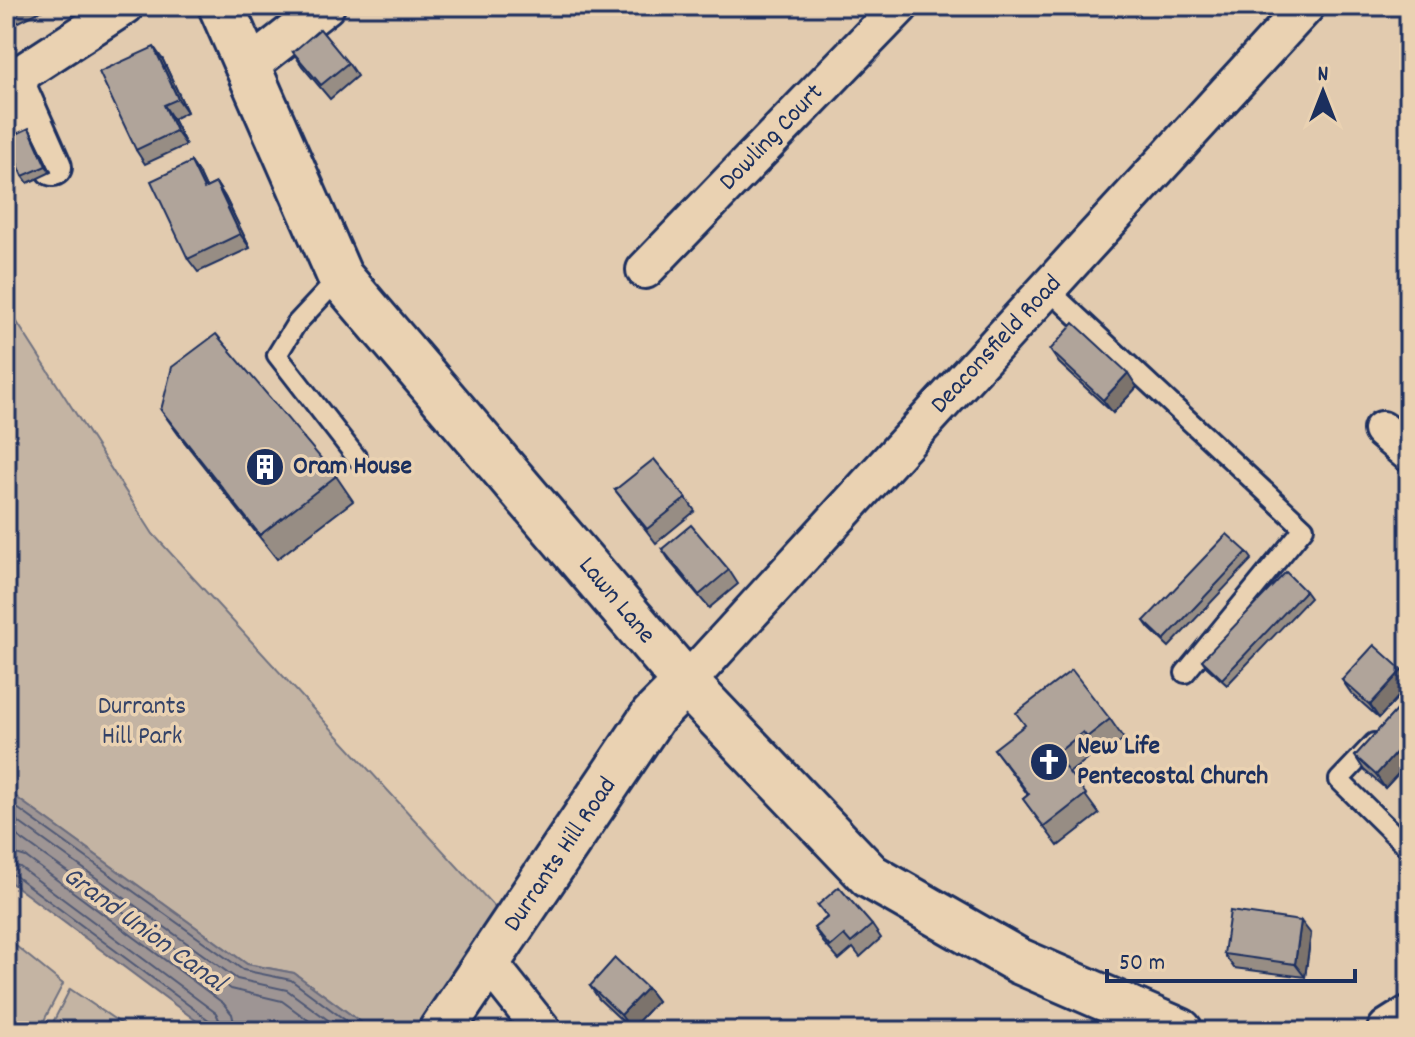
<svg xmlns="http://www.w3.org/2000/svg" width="1415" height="1037" viewBox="0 0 1415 1037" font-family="Dekko,sans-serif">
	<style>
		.green { fill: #c4b4a3; stroke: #707280; stroke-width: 2 }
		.water { fill: #9e9594; stroke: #6a6c7e; stroke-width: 2 }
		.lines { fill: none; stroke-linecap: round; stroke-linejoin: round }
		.shore { stroke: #4f5874; stroke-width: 2 }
		.service-casing { stroke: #1b2f5e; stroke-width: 24 }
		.minor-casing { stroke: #1b2f5e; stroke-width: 42 }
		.tertiary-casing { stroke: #1b2f5e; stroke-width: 50 }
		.service { stroke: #ead2b2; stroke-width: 18 }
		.minor { stroke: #ead2b2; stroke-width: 36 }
		.tertiary { stroke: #ead2b2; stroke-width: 44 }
		.wall { fill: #978d84; stroke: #1b2f5e; stroke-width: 2 }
		.shaded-wall { fill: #7b736c; stroke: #1b2f5e; stroke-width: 2 }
		.building { fill: #b0a49a; stroke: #1b2f5e; stroke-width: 2 }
		.labels { text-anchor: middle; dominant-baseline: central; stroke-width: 7; stroke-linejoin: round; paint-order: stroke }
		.street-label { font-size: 26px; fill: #1b2f5e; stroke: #ead2b2 }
		.poi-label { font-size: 26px; font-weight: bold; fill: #1b2f5e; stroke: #ead2b2; text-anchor: start }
		.park-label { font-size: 26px; fill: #344368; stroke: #ead2b2 }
		.water-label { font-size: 28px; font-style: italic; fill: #354369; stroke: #ead2b2 }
	</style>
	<rect width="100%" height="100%" fill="#e2cbaf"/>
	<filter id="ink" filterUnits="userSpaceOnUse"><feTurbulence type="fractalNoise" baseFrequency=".0125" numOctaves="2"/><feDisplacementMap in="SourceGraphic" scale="16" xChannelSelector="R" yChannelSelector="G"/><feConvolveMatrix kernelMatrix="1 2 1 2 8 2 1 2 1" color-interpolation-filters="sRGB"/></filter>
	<g filter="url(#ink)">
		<g class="green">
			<polygon points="6,305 153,534 500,913 420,1031 373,1031 294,973 247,964 6,790"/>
			<polygon points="6,938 63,984 40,1028 49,1030 70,989 132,1031 6,1031"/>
		</g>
		<polygon class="water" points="6,790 247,964 294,973 373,1031 210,1031 6,879"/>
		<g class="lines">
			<g class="shore">
				<polyline points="6,800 243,970 291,980 360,1031"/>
				<polyline points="6,813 237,979 287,990 343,1031"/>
				<polyline points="6,828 231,989 282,1001 323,1031"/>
				<polyline points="6,851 26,857 223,1003 232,1014 236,1031"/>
				<polyline points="6,863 20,867 216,1013 224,1031"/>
				<polyline points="6,873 14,875 210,1021 214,1031"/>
			</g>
			<defs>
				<g id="service">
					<polyline points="340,277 296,324 277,355 357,458"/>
					<polyline points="1049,290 1304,528 1185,673"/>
					<polyline points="1374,743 1339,780 1409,849"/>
				</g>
				<g id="minor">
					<polyline points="247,68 326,6"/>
					<polyline points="53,167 18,88 22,73 125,6"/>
					<polyline points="645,270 900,6"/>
					<polyline points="1382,430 1409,453"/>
					<polyline points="686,683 1306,6"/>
					<polyline points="489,963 543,1031"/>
				</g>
				<g id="tertiary">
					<polyline points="221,6 340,277 686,683 870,876 1019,961 1180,1031"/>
					<polyline points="441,1031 653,716 686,683"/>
					<polyline points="1390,1031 1409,1019"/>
				</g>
			</defs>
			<use href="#service" class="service-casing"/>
			<use href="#minor" class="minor-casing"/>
			<use href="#tertiary" class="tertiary-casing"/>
			<use href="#service" class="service"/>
			<use href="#minor" class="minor"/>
			<use href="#tertiary" class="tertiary"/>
		</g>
		<g class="wall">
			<polygon points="6,6 51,6 17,23"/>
			<polygon points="293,52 348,63 357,76 330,99 302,66"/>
			<polygon points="163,60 187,112 173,119 186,145 145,164 136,150"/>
			<polygon points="33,135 51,172 28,183 23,176"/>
			<polygon points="191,162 200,175 206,188 216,183 225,197 250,248 198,272 188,259"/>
			<polygon points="1050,350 1137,387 1113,413 1059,363"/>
			<polygon points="161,410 336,476 353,501 277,559 178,434"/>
			<polygon points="615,490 686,498 695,511 656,543"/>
			<polygon points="662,549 729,570 738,584 709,608 671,563"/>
			<polygon points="1247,552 1252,559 1169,647 1149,628 1144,621"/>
			<polygon points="1305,591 1310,598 1227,685 1207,667 1202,660"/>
			<polygon points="1402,670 1409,680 1409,685 1379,718 1351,693 1342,680"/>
			<polygon points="1409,696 1409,762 1385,788 1364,770 1355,756"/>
			<polygon points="1110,719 1124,739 1101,756 1097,752 1069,773 1099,814 1058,846 1023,799 1028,795 994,749"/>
			<polygon points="818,905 872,925 881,938 860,957 853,948 839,960 823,942 814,928 827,917"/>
			<polygon points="1311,934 1305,977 1234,968 1224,954"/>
			<polygon points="590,986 647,988 657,1001 631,1029 599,999"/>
		</g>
		<g class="shaded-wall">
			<polygon points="154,47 163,60 187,112 178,99"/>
			<polygon points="164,105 173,119 186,145 176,131"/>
			<polygon points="29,128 33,135 51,172 46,166"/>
			<polygon points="191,162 200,175 213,203 204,189"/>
			<polygon points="216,183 225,197 250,248 240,234"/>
			<polygon points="1128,373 1137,387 1113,413 1103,400"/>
			<polygon points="1402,670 1409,680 1409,685 1379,718 1370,705"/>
			<polygon points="1409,738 1409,762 1385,788 1376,775"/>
			<polygon points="1301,921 1311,934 1305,977 1295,964"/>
			<polygon points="647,988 657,1001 631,1029 621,1015"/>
		</g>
		<g class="building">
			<polygon points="320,29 348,63 321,85 293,52"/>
			<polygon points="154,47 178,99 164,105 176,131 136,150 99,72"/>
			<polygon points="29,128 46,166 23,176 6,139"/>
			<polygon points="191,162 204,189 216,183 240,234 188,259 151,181"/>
			<polygon points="1074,323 1128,373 1103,400 1050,350"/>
			<polygon points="216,334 336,476 260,535 161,410 172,367"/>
			<polygon points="654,459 686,498 647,529 615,490"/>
			<polygon points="691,525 729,570 699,595 662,549"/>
			<polygon points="1227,534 1247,552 1164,640 1144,621"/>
			<polygon points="1286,572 1305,591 1222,679 1202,660"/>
			<polygon points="1374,645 1402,670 1370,705 1342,680"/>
			<polygon points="1072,670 1110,719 1087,737 1083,732 1055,755 1086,794 1044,827 1023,799 1029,794 994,749 1025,725 1016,713"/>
			<polygon points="1409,696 1409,738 1376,775 1355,756"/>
			<polygon points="839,887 872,925 851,943 844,935 830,947 814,928 828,917 818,905"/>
			<polygon points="1230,911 1301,921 1295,964 1224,954"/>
			<polygon points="615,958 647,988 621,1015 590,986"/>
		</g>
	</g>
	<defs>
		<symbol id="building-disc" viewBox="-11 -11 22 22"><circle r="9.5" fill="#1b2f5e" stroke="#ead2b2"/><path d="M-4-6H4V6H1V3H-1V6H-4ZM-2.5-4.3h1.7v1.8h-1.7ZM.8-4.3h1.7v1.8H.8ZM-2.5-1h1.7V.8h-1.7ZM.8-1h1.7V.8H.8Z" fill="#fff"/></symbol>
		<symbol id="church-disc" viewBox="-11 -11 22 22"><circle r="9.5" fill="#1b2f5e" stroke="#ead2b2"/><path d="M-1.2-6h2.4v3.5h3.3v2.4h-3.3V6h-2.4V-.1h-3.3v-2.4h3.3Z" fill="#fff"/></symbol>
	</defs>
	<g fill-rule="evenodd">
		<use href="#building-disc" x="243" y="445" width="44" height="44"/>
		<use href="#church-disc" x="1027" y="740" width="44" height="44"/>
	</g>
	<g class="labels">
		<g class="street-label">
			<text transform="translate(772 138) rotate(-46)">Dowling Court</text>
			<text transform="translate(997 345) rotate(-47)">Deaconsfield Road</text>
			<text transform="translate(616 601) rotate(50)">Lawn Lane</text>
			<text transform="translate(561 855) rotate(-56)">Durrants Hill Road</text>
		</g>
		<g class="poi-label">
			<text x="293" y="467">Oram House</text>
			<text x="1077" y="747">New Life<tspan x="1077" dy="30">Pentecostal Church</tspan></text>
		</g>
		<g class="park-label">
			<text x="142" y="707">Durrants<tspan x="142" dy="30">Hill Park</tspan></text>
		</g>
		<g class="water-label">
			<text transform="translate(143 931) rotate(36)">Grand Union Canal</text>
		</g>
	</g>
	<rect width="1415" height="1037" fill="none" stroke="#ead2b2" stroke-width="32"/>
	<rect x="16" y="16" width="1383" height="1005" fill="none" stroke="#1b2f5e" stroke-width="3" filter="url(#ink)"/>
	<g transform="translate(1323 92)" stroke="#ead2b2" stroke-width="6" paint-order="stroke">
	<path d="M0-6L14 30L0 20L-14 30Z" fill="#1b2f5e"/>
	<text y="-12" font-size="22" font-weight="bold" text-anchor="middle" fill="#1b2f5e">N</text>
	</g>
	<path d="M1107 969v12h248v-12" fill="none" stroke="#1b2f5e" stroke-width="4"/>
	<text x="1119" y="969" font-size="24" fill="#1b2f5e" stroke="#ead2b2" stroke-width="6" paint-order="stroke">50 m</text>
</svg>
